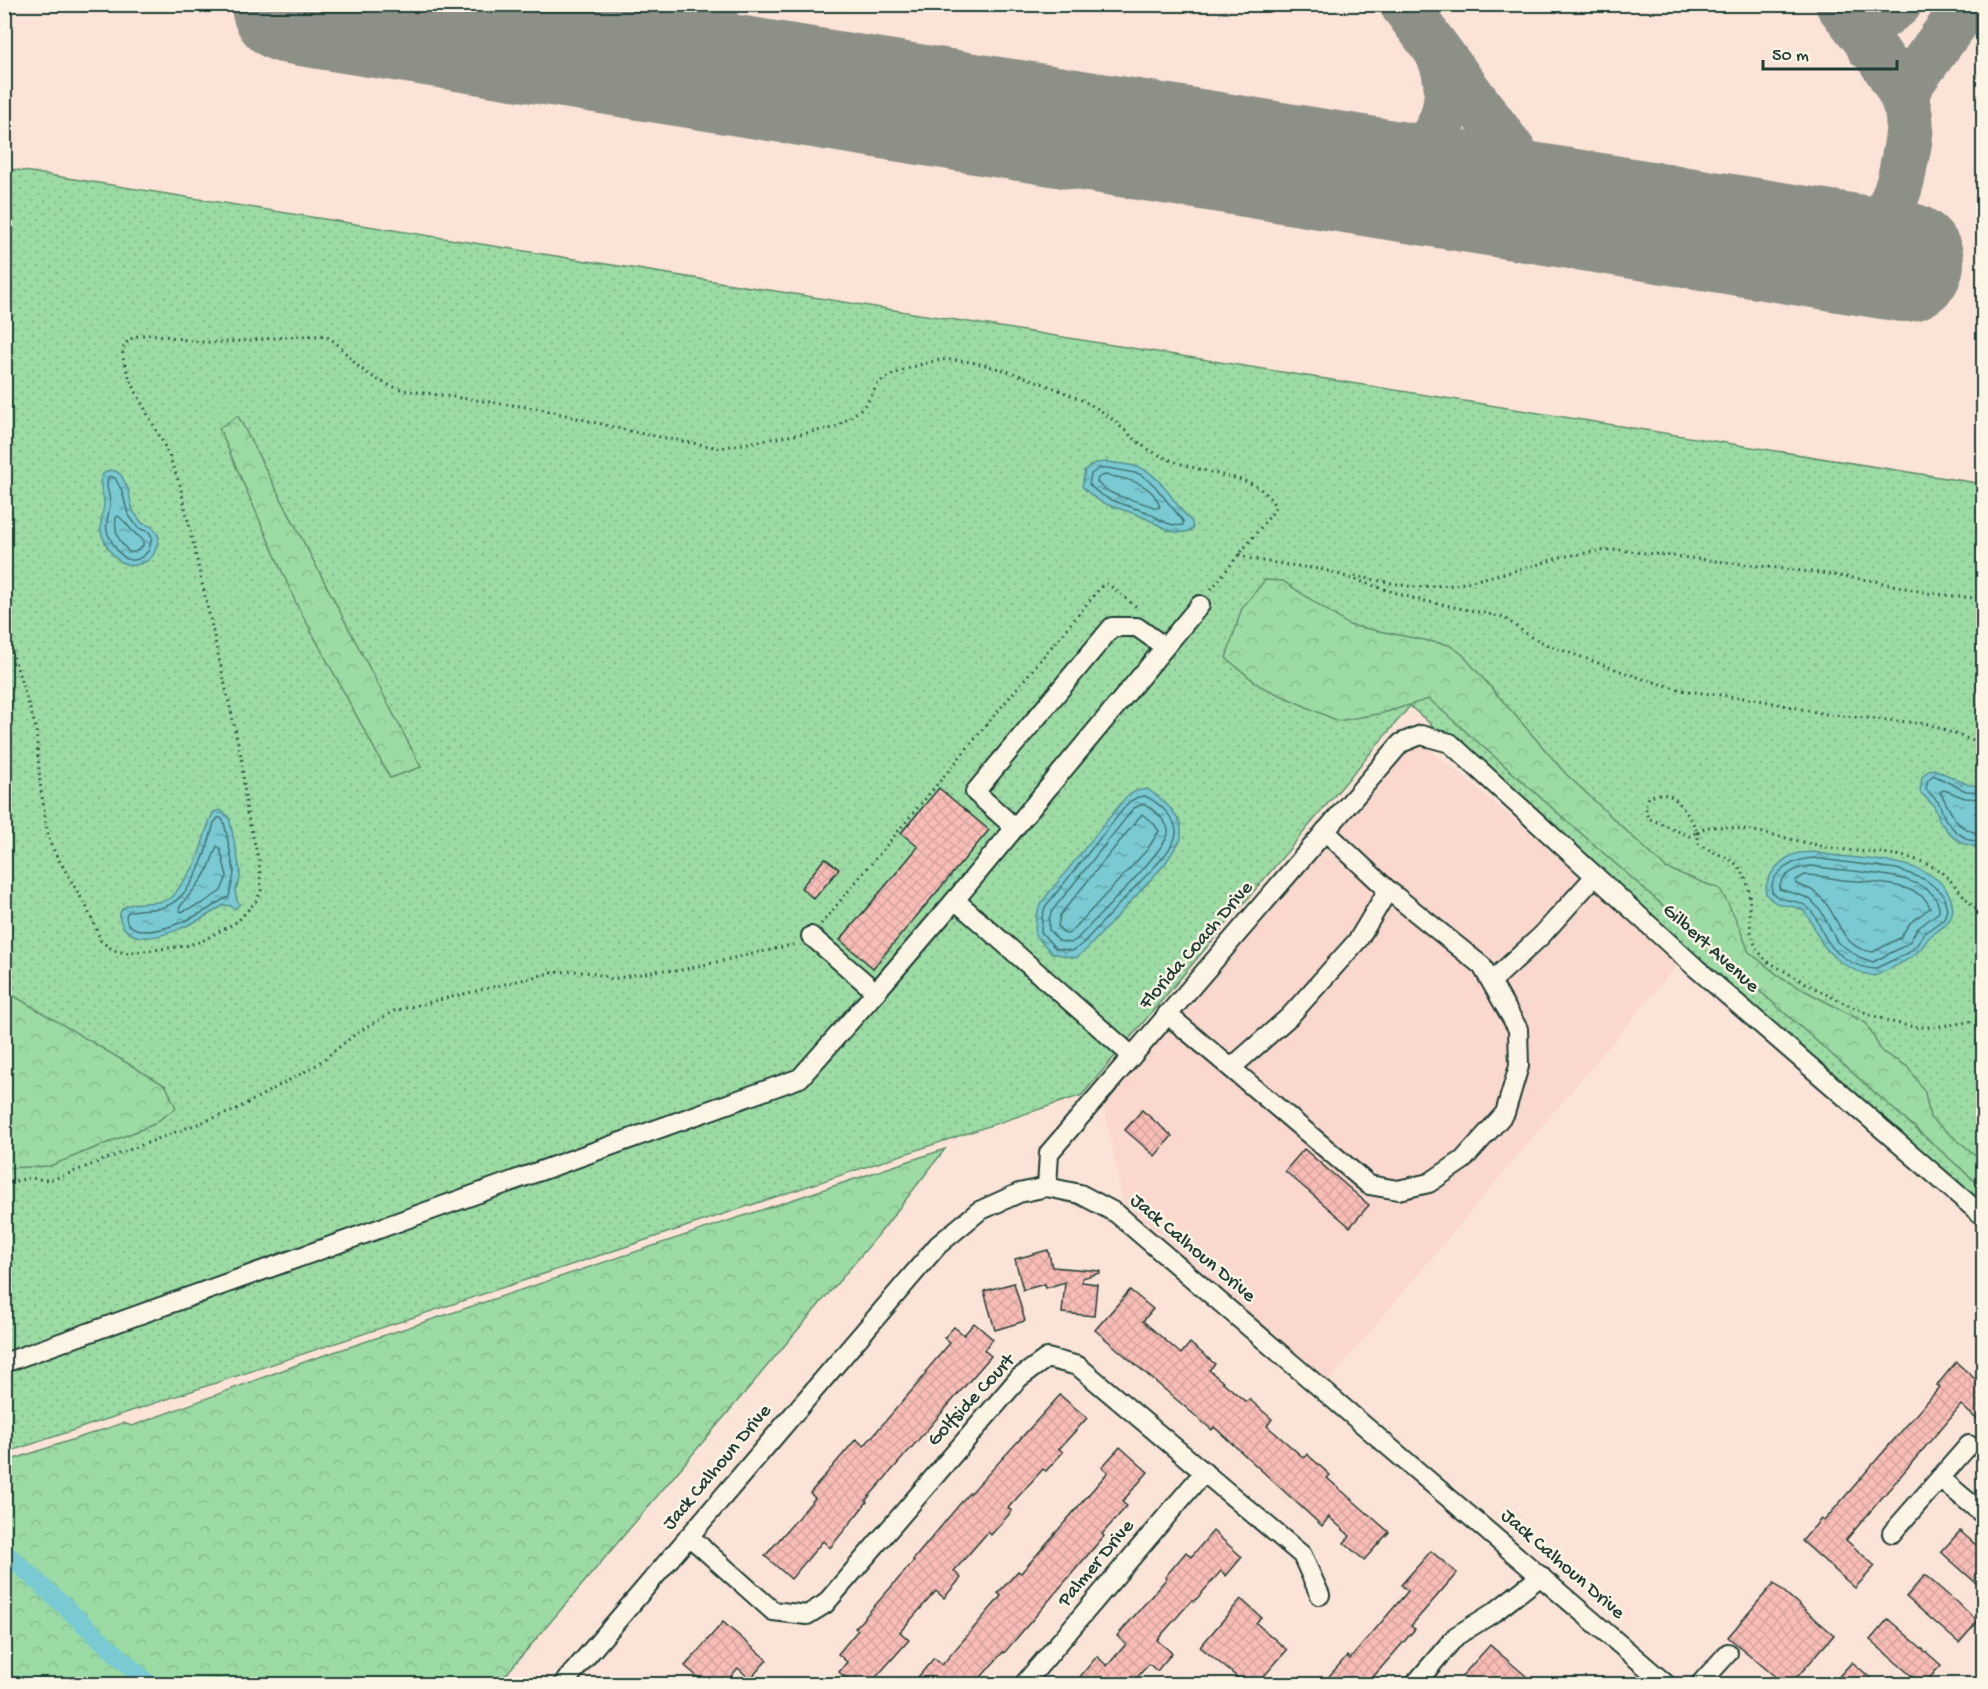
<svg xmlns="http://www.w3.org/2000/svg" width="1988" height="1689" viewBox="0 0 1988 1689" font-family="'Gochi Hand',sans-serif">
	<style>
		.built { fill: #fad8cd }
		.grass { fill: url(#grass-dots); stroke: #5e8c6c; stroke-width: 1.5 }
		.forest { fill: url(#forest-crowns); stroke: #5e8c6c; stroke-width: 1.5 }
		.water { fill: url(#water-ripples); stroke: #569293; stroke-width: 1.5 }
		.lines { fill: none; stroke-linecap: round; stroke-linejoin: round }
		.shore { stroke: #437574; stroke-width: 1.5 }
		.canal { stroke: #7acad3; stroke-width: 18 }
		.taxiway { stroke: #8d9086; stroke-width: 48 }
		.runway { stroke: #8d9086; stroke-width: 120 }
		.building { fill: url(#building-cross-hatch); stroke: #1f3d34; stroke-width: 1.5 }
		.minor-casing { stroke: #1f3d34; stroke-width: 22 }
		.path { stroke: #1f3d34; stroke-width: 3; stroke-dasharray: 1.5 4.5; stroke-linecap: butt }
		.minor { stroke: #fcf5e5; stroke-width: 18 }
		.labels { text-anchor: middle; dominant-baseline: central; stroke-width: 5; stroke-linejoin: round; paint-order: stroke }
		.street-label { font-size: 20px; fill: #1f3d34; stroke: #fcf5e5 }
	</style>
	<defs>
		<pattern id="grass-dots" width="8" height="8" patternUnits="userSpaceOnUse" patternTransform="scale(1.5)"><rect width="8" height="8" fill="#9cdba4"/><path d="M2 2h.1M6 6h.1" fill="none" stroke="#86bd8e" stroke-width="1.8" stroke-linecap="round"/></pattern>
		<pattern id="forest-crowns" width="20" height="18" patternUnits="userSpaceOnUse" patternTransform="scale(1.5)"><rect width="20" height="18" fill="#9cdba4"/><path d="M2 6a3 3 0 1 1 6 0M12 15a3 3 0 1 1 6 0" fill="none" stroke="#86bd8e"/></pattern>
		<pattern id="water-ripples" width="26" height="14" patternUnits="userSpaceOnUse" patternTransform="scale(1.5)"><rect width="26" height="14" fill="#7acad3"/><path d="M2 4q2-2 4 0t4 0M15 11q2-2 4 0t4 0" fill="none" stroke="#63a5ac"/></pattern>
		<pattern id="building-cross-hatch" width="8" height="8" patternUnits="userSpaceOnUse" patternTransform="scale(1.5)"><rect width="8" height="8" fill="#f9bdb7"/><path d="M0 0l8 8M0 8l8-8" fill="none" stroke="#d5a39e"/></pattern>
	</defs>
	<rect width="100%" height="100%" fill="#fbe4d7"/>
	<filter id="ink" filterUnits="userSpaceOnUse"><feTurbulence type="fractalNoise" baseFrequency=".0167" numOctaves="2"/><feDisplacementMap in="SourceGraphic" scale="12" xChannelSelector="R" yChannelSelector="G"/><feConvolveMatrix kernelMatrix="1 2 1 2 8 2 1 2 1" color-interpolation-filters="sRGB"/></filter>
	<g filter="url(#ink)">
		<polygon class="built" points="1403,727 1682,959 1328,1382 1124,1207 1100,1087"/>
		<polygon class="grass" points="5,168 1983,484 1983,1209 1410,706 1082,1095 5,1453"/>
		<g class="forest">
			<polygon points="238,416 421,767 390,778 296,603 219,428"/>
			<polygon points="1265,580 1283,581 1349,625 1449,645 1462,654 1566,774 1666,868 1720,889 1735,917 1749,952 1783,979 1866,1023 1882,1052 1908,1067 1925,1092 1930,1118 1983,1161 1983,1188 1429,699 1383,713 1338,721 1260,686 1226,658 1242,608"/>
			<polygon points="4,990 166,1086 176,1108 152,1125 50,1166 5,1168"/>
			<polygon points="945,1149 879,1234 498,1684 5,1684 5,1462 123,1423 132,1426 310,1360"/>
		</g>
		<g class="water">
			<path d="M1108 462C1119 464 1131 464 1141 468 1163 477 1175 506 1192 522L1193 529C1176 539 1160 525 1145 518 1119 506 1102 509 1082 486L1085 470 1095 463Z"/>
			<path d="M110 470 116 471 121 475 128 489 133 511 142 523 153 527 159 537C158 542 157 547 155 551 153 557 148 561 142 563 122 572 108 552 102 535 98 525 104 513 104 502 103 490 94 475 110 470Z"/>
			<polygon points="1934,769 1969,785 1983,786 1983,847 1979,850 1973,846 1964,844 1953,837 1940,822 1934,806 1920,792 1922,777 1929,770"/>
			<polygon points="1147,789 1159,797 1172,810 1181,824 1181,839 1165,864 1087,949 1076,958 1052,953 1035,935 1036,917 1040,904 1126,797 1136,791"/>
			<path d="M220 810 228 816 230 821 240 870V879L235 891 237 901 240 904 234 909 231 906 224 905C204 918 144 954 124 928 121 924 118 916 121 911 127 898 159 907 172 897 176 893 179 887 183 882 188 875 194 868 197 859 204 843 205 826 214 812Z"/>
			<path d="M1814 852C1852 862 1935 853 1951 899 1957 917 1947 925 1932 935 1925 940 1925 946 1918 952 1911 959 1885 972 1874 976 1850 971 1827 957 1817 934 1813 926 1810 916 1803 911 1789 901 1779 911 1766 894 1764 876 1782 857 1799 853 1804 852 1809 853 1814 852Z"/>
		</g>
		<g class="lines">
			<g class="shore">
				<path d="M1108 468 1140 474 1154 485 1183 521V525C1168 528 1157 516 1144 511 1124 504 1103 501 1089 484L1091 474 1098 469Z"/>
				<path d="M1107 475C1128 479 1153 483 1160 507L1156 508C1138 499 1111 499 1097 482L1098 478 1101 476Z"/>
				<path d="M109 476 115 478 122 491 128 514 138 528 149 532 152 537 149 550C135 567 123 561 113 544 111 540 108 535 107 531 105 523 110 512 110 503 110 494 104 484 109 476Z"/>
				<path d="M118 516C128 523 132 534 143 539V546L135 552H129C119 541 114 533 116 518Z"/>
				<polyline points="1984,792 1966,791 1933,775 1928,780 1926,789 1939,803 1945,819 1956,832 1969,840 1984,842"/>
				<path d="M1145 796C1158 802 1181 821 1175 838 1168 855 1152 869 1140 882 1120 903 1101 924 1082 944L1073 951 1055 948 1041 932 1042 918 1045 907 1129 802 1138 797Z"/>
				<path d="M1984 799 1965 798 1944 790 1940 792C1954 816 1954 829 1984 835"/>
				<path d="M1143 804C1152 808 1170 822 1168 834 1164 852 1094 920 1077 939L1071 943 1059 941 1049 930V919L1052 911 1134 808Z"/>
				<polygon points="1142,814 1154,824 1159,831 1147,850 1071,932 1068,934 1063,933 1058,926 1060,915"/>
				<path d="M218 818H221L224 822 234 871C234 880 230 888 229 897 220 900 214 906 205 911 188 920 152 938 134 928 127 925 125 919 127 913 138 907 152 911 164 907 194 897 207 850 214 823Z"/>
				<polygon points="217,846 220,848 227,876 221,891 203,903 181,912 179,908 202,879 209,867"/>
				<path d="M1813 858 1897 869 1926 880 1943 894 1947 909 1944 919 1923 934 1917 945 1908 953 1874 969C1853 967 1832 953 1823 933 1818 923 1815 912 1806 906 1795 898 1780 903 1772 892 1769 871 1796 859 1813 858Z"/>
				<path d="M1813 866C1842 873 1941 869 1939 912L1917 929 1910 941 1904 946 1873 962 1859 957 1837 942 1821 911 1811 900 1803 896 1779 889C1781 874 1799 866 1813 866Z"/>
				<path d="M1805 875C1817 875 1831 878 1843 880 1865 882 1923 882 1930 908L1910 923 1900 938 1873 952C1837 948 1840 912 1817 894 1811 888 1803 887 1796 884V880Z"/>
			</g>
			<polyline class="canal" points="4,1551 149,1684"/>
			<g class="taxiway">
				<path d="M711 4C715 42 741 70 778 78L940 105"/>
				<path d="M1403 4 1529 174C1542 190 1556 201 1576 206L1673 222"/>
				<path d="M1839 4C1860 32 1905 83 1909 117 1911 132 1907 148 1904 163 1901 183 1896 201 1883 217"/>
				<path d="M459 27 622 53C658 57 692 38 706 4"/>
				<path d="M1870 47C1863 24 1882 16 1898 4"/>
				<polyline points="1906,104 1906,93 1910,83 1962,12 1964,4"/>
				<path d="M1196 145 1359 172C1424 178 1467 111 1439 54"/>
			</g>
			<polyline class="runway" points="291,4 1904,262"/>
		</g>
		<g class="building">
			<polygon points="939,788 989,830 873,968 840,940 918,847 901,833"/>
			<polygon points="825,858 839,869 814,899 801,888"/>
			<polygon points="1142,1110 1172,1136 1155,1156 1125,1130"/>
			<polygon points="1304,1149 1369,1205 1350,1227 1285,1171"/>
			<polygon points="1048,1250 1052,1267 1100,1271 1100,1273 1082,1278 1082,1282 1097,1284 1094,1316 1062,1313 1065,1282 1046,1288 1045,1284 1023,1290 1015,1259"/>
			<polygon points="1014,1283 1025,1321 995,1330 984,1291"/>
			<polygon points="1130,1290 1153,1309 1143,1321 1181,1354 1190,1343 1215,1364 1209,1370 1246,1402 1249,1399 1272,1419 1267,1426 1304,1458 1307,1454 1330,1475 1327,1478 1389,1532 1364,1560 1344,1543 1350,1536 1329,1517 1322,1526 1214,1427 1212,1430 1095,1330"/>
			<polygon points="974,1323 993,1339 984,1350 991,1356 866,1500 867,1502 830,1548 823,1541 791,1579 765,1556 815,1498 810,1493 856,1439 864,1446 926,1374 925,1372 950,1343 944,1338 954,1327 964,1335"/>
			<polygon points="1956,1362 1983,1386 1983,1425 1961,1405 1846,1540 1875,1566 1855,1588 1802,1541 1821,1519 1824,1521 1885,1450 1940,1387 1937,1385"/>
			<polygon points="1060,1395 1087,1418 1059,1449 1063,1452 1046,1471 1043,1469 1008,1508 1012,1511 991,1535 988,1532 954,1571 961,1578 944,1598 936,1591 900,1632 909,1640 870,1684 853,1684 839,1672 847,1662 838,1654 858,1630 855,1628 914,1561 913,1560 969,1493 970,1494"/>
			<polygon points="1120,1447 1148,1472 1122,1502 1127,1506 1102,1534 1104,1536 1004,1653 1003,1652 975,1684 912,1684 934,1658 942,1665 1001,1596 998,1593 1018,1571 1021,1573 1108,1472 1102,1467"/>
			<polygon points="1213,1531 1242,1557 1226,1576 1221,1571 1194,1602 1192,1600 1157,1640 1172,1653 1157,1671 1149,1664 1131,1684 1074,1684 1097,1656 1107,1666 1126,1644 1117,1636 1167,1578 1165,1577 1186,1552 1191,1557"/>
			<polygon points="1960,1531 1983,1551 1983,1589 1941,1552"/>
			<polygon points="1431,1551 1457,1573 1411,1626 1415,1629 1367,1684 1322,1684 1347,1656 1350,1659 1408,1591 1401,1585"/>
			<polygon points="1925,1575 1978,1621 1959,1643 1906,1597"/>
			<polygon points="1774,1583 1834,1635 1791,1684 1784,1684 1728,1637"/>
			<polygon points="1241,1599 1261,1617 1256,1623 1287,1650 1257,1684 1246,1684 1200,1647"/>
			<polygon points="1888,1619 1941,1665 1924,1684 1921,1684 1870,1640"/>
			<polygon points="723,1622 767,1660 750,1679 738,1668 724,1684 706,1684 685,1666"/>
			<polygon points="1490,1645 1526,1676 1519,1684 1472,1684 1462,1676"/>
			<polygon points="1852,1662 1878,1684 1832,1684"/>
		</g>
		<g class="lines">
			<defs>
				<g id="minor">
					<polyline points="1015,828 975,792 1112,627 1137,627 1165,647"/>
					<polyline points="955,900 1200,605"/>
					<polyline points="811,936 876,992 955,900 1132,1056"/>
					<polyline points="1492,981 1541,936 1595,876"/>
					<polyline points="1167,1014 1369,1185 1398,1190 1429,1183 1463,1160 1505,1113 1519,1066 1518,1029 1482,966 1388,890 1325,831"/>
					<polyline points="1231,1068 1289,1017 1358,940 1388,890"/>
					<polyline points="1047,1187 1049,1153 1401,743 1421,735 1450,743 1696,968 1984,1217"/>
					<polyline points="4,1363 800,1078 876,992"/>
					<polyline points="1940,1478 1984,1515"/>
					<polyline points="1892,1533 1969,1445"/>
					<polyline points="689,1536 773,1611 807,1615 825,1604 1019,1378 1047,1358 1078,1366 1302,1555 1320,1595"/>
					<polyline points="563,1684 938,1245 979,1211 1019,1193 1047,1187 1080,1194 1116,1213 1666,1684"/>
					<polyline points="1024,1684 1204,1472"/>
					<polyline points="1415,1684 1456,1636 1496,1611 1541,1576"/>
					<polyline points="1700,1684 1728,1653"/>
				</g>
			</defs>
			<use href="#minor" class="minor-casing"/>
			<g class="path">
				<polyline points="1239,554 1247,558 1262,561 1325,570 1415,599 1503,617 1531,637 1548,645 1640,678 1686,691 1754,699 1825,714 1928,724 1984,745"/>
				<polyline points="1355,576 1413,587 1455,585 1530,567 1561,557 1597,551 1620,550 1820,573 1875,581 1927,593 1984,599"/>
				<path d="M4 635 12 652 36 728 40 783 47 829 51 846 87 908 101 941 113 950 126 953 185 946 202 941 238 921 257 900 261 890 259 861 247 813 241 756 180 485C175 472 171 459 165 447 156 427 120 370 123 351 124 343 130 338 138 336 158 331 181 341 201 342 243 344 284 334 325 336 338 341 347 356 357 365 370 377 386 385 403 390L541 409 633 432 720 448 834 428C846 420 860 412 869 400 873 394 876 384 881 381 894 372 925 362 941 360 978 356 1067 390 1100 410 1120 424 1135 443 1157 454 1174 463 1195 468 1214 473 1239 480 1260 480 1275 506L1273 512 1209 592"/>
				<path d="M1695 833 1692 836H1689L1648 818 1645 807 1649 797C1676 785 1682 811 1696 827L1695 833H1698V843C1711 854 1731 855 1741 870 1760 897 1737 933 1767 961 1807 984 1873 1024 1919 1027 1941 1028 1962 1022 1984 1020"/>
				<path d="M1698 833 1706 827C1749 825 1790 841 1832 848 1867 854 1903 850 1935 868 1955 880 1965 902 1984 916"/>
				<polyline points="821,924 1102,586 1107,584 1110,586 1139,609"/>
				<polyline points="4,1184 29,1178 48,1180 60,1177 178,1131 233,1111 315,1066 357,1033 394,1011 550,973 573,971 594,973 612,979 662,970 677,971 796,944"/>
			</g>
			<use href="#minor" class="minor"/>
		</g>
	</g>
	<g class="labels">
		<g class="street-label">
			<text transform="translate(1197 946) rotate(-49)">Florida Coach Drive</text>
			<text transform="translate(1710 949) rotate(42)">Gilbert Avenue</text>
			<text transform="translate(1192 1249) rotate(40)">Jack Calhoun Drive</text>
			<text transform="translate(972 1401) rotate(-47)">Golfside Court</text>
			<text transform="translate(718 1468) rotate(-50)">Jack Calhoun Drive</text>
			<text transform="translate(1097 1564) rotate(-50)">Palmer Drive</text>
			<text transform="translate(1562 1565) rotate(41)">Jack Calhoun Drive</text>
		</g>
	</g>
	<rect width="1988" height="1689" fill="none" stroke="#fcf5e5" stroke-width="24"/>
	<rect x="12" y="12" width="1964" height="1665" fill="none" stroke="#1f3d34" stroke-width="2" filter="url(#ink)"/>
	<path d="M1763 60v9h134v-9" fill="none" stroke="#1f3d34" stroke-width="3"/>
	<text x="1772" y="60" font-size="18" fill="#1f3d34" stroke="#fcf5e5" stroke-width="4.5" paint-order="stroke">50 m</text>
</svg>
